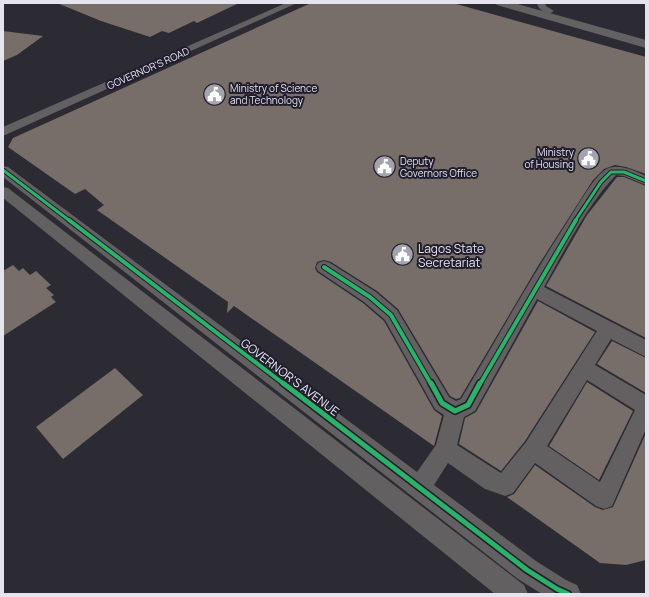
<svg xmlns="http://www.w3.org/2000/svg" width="649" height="597" viewBox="0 0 649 597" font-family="Manrope,sans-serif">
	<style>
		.building { fill: #776d69 }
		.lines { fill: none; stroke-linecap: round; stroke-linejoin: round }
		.minor { fill: #626061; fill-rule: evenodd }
		.major { fill: #646163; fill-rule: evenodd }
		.cycleway-far2-casing { stroke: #201d2d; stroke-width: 5 }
		.cycleway-far1-casing { stroke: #201d2d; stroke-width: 6 }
		.cycleway-casing { stroke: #201d2d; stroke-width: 8 }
		.cycleway-far2 { stroke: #2db169; stroke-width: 3 }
		.cycleway-far1 { stroke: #2db169; stroke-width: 4 }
		.cycleway { stroke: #2db169; stroke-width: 5 }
		.labels { text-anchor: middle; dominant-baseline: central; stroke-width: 4; stroke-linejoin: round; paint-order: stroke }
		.far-street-label { font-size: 10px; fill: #e5e3ee; stroke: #201d2d }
		.far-poi-label { font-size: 10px; fill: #e5e3ee; stroke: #201d2d; text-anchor: start }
		.poi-label { font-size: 12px; fill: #e5e3ee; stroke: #201d2d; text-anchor: start }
		.street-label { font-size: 12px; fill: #e5e3ee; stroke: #201d2d }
	</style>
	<rect width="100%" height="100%" fill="#2c2a33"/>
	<g class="building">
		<polygon points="57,3 239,3 197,23 194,21 169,33 162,31 150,37 101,21"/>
		<polygon points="311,3 453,3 646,57 646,174 626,167 615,165 604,169 593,180 538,266 460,398 456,399 450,396 398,309 377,291 331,262 324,260 317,262 315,268 317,272 363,303 384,321 434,410 442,416 434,446 234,306 227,313 228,302 97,210 104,205 85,189 75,194 8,147 13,138"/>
		<polygon points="3,31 43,36 17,55 3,61"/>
		<polygon points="617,177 624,177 646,186 646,338 546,286 587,215"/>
		<polygon points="13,265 19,271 23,268 30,275 36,271 51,285 46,288 54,295 51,297 56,302 3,336 3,271"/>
		<polygon points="538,301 595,332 525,441 501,471 459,444 465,418 476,412"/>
		<polygon points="612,341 646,358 646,393 597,364"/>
		<polygon points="115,368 143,395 63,459 36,427"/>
		<polygon points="587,382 633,411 599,480 549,446"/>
		<polygon points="646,433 646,560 626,565 600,563 507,497 514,494 535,465 595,507 603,510 613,507"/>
	</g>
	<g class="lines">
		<g class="minor">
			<polygon points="286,3 297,3 3,136 3,127"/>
			<path d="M537 3H545L546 6 554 11 549 14C543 12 538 9 537 3Z"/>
			<path d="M3 166 8 167 417 472 436 445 444 415 435 409 385 320 364 302 318 271 316 267 318 263 324 261 330 263 376 292 397 310 449 397 456 401 461 399C496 340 529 281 566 224 576 209 591 180 605 170 617 162 635 171 646 176V185L624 176 616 175C587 205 564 251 544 287L646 340V357L611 339 595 365 646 395V429L612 506 604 509 596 506 535 463 513 493 505 496 485 489 448 463 434 485 536 561 566 580 577 585 581 594H542L518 579 3 177ZM537 299 597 331 526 442 501 473 457 445 464 417 475 411ZM587 380 635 410 600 482 547 446Z"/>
			<polygon points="3,187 8,188 524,585 528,594 495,594 3,198"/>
		</g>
		<polygon class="major" points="495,3 514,3 646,40 646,48 497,5"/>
		<defs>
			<g id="cycleway-far2">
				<polyline points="3,170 70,221"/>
				<polyline points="575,221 601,182 611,172 624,172 646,181"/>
			</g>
			<g id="cycleway-far1">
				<polyline points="69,220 284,384"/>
				<polyline points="324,267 370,297 391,315 431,384"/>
				<polyline points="480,384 576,220"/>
			</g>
			<g id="cycleway">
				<polyline points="283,383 527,570 557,589 568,594"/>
				<polyline points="431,383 442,403 455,411 468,405 480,383"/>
			</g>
		</defs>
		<use href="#cycleway-far2" class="cycleway-far2-casing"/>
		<use href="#cycleway-far1" class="cycleway-far1-casing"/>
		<use href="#cycleway" class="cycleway-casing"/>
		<use href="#cycleway-far2" class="cycleway-far2"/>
		<use href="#cycleway-far1" class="cycleway-far1"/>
		<use href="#cycleway" class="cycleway"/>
	</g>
	<defs>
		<symbol id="civic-disc" viewBox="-11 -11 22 22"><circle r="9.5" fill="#a4a2ad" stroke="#201d2d"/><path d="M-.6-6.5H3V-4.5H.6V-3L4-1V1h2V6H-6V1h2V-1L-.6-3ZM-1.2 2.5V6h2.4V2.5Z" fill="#fff"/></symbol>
	</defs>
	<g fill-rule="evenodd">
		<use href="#civic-disc" x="202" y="82" width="25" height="25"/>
		<use href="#civic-disc" x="576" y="146" width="25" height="25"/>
		<use href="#civic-disc" x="372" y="154" width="25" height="25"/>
		<use href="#civic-disc" x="390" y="242" width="25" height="25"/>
	</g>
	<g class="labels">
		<g class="far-street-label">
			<text transform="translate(148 68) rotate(-24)">GOVERNOR'S ROAD</text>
		</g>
		<g class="far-poi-label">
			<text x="230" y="88">Ministry of Science<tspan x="230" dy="12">and Technology</tspan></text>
			<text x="574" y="152" text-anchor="end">Ministry<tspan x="574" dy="12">of Housing</tspan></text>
			<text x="400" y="161">Deputy<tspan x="400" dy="12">Governors Office</tspan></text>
		</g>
		<g class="poi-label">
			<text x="418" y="248">Lagos State<tspan x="418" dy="14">Secretariat</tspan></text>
		</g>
		<g class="street-label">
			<text transform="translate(290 377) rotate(37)">GOVERNOR'S AVENUE</text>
		</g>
	</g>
	<rect width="649" height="597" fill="none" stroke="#e5e3ee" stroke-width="8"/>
</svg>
